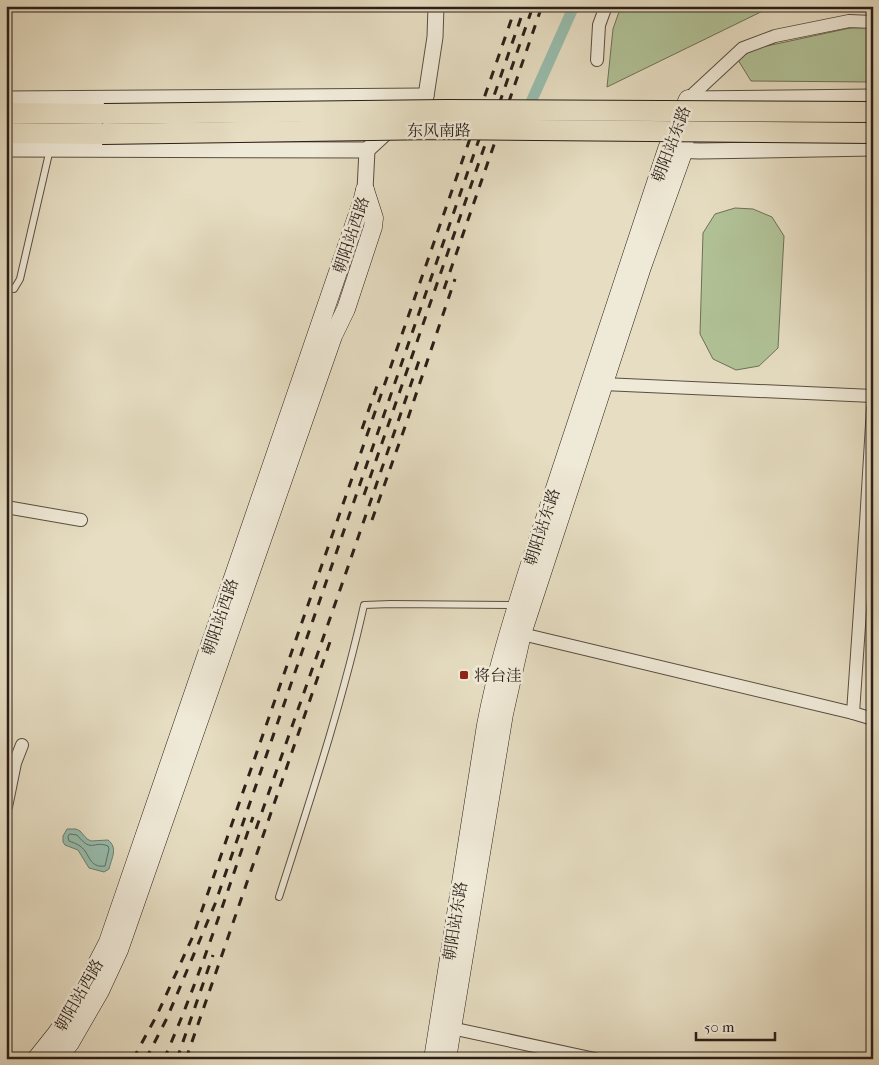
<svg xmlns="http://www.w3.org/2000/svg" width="879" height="1065" viewBox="0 0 879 1065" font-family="'IM FELL French Canon','Noto Serif SC',serif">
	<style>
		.green { fill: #b1c297; stroke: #6e7057 }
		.water { fill: #97bdae; stroke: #6b7d72 }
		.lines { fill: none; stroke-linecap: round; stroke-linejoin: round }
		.shore { stroke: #606e62; stroke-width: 1 }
		.canal { stroke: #97bdae; stroke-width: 11 }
		.service-casing { stroke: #594e42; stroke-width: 8 }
		.minor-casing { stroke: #594e42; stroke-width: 14 }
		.tertiary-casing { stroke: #594e42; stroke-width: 17 }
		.secondary-casing { stroke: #2a1e17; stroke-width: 19 }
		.primary-casing { stroke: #2a1e17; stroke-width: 22 }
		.service { stroke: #efe9d7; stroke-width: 6 }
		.minor { stroke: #efe9d7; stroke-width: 12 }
		.tertiary { stroke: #efe9d7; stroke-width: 15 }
		.secondary { stroke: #efe9d7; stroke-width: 18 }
		.primary { stroke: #e6ddc2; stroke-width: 20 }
		.rail { stroke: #2a1e17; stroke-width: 3; stroke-dasharray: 9 9; stroke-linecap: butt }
		.primary-bridge-casing { stroke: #2a1e17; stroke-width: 22; stroke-linecap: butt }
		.primary-bridge { stroke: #e6ddc2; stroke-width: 20 }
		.poi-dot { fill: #8f2418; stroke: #efe9d7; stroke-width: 2 }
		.labels { text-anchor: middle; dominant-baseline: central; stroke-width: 5; stroke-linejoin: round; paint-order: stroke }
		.street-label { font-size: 16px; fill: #2a1e17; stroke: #efe9d7 }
		.poi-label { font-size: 16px; fill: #2a1e17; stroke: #efe9d7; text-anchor: start }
	</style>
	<rect width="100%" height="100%" fill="#e6ddc2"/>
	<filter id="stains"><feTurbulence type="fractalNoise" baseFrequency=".004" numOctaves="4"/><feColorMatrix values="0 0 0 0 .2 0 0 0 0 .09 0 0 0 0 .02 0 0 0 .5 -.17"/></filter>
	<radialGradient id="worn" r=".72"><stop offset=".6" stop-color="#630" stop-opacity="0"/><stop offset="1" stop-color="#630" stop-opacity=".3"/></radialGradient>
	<g class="green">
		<polygon points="621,6 773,6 607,87 613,29"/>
		<polygon points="873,27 873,82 751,81 738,60 753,49 850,28"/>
		<polygon points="735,208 753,209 772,217 784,236 778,348 759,366 736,370 713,359 700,334 703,233 715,214"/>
	</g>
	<path class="water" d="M67 829H76L80 831 87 839 91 841 108 840C118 848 112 857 109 869L104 872 89 868 78 850 65 845 63 842V836Z"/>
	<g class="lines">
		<path class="shore" d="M70 834 77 835C93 854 92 840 108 846L109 849 105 866C88 868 91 854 80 846 77 844 72 842 69 841L68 837Z"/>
		<polyline class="canal" points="525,112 527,111 574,6"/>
		<defs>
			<g id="service">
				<polyline points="6,287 14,289 20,279 50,149"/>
				<path d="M279 897C310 800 342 704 364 605L391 604 515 605"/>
			</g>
			<g id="minor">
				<polyline points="597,60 599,25 606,6"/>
				<polyline points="688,99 743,48 775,36 849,21 873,22"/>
				<polyline points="603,384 873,396"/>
				<polyline points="6,507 81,520"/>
				<polyline points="522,634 853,713 873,719"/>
				<polyline points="853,713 866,523 873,408"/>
				<polyline points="6,807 15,763 22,745"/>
				<polyline points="451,1028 595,1059"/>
			</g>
			<g id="tertiary">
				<polyline points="426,96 435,37 436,6"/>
				<polyline points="6,99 426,96"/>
				<polyline points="688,99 873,97"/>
				<polyline points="6,149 367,150"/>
				<polyline points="674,150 699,151 873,148"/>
				<polyline points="365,190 367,150 393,126"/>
			</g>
			<g id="secondary">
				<polyline points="36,1059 56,1034 74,1008 108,942 362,202 365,190"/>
				<polyline points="56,1059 70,1043 100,991 119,950 333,336 346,309 373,227 374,218 365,190"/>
				<path d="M433 1059 486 725C496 672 512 621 528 570L667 149 688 99"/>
				<polyline points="447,1059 504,714 522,634 642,267 684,150 686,117"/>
			</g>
			<g id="primary">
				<polyline points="6,113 104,114"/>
				<polyline points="6,133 102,134"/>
			</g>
		</defs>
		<use href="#service" class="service-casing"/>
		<use href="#minor" class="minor-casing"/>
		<use href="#tertiary" class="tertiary-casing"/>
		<use href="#secondary" class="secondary-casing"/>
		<use href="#primary" class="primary-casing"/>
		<use href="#service" class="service"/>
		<use href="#minor" class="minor"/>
		<use href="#tertiary" class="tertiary"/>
		<use href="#secondary" class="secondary"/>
		<use href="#primary" class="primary"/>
		<g class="rail">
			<polyline points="444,289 542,6"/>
			<polyline points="362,429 378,383"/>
			<polyline points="364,495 533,6"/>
			<polyline points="372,520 407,421 455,279"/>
			<polyline points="256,829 341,587 421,355"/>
			<polyline points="133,1059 157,1015 193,936 516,6"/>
			<polyline points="146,1059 167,1018 215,904 525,6"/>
			<path d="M164 1059C199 980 225 898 253 817"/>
			<polyline points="177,1059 213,955"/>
			<polyline points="186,1059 332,636"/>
		</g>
		<defs>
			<g id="primary-bridge">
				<polyline points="104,114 446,110 873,112"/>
				<polyline points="102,134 439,129 873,133"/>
			</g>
		</defs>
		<use href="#primary-bridge" class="primary-bridge-casing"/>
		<use href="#primary-bridge" class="primary-bridge"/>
	</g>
	<rect class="poi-dot" x="459" y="670" width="10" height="10" rx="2.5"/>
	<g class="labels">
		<g class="street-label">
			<text x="439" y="130">东风南路</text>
			<text transform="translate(671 144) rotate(-69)">朝阳站东路</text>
			<text transform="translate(351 235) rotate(-71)">朝阳站西路</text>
			<text transform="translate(542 527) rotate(-72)">朝阳站东路</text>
			<text transform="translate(220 617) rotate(-71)">朝阳站西路</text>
			<text transform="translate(455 921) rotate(-81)">朝阳站东路</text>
			<text transform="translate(79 995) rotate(-60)">朝阳站西路</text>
		</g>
		<g class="poi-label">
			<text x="474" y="675">将台洼</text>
		</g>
	</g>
	<rect width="879" height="1065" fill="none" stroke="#e6ddc2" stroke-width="25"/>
	<rect x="8" y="8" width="864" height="1050" fill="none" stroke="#2a1e17" stroke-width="2.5"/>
	<rect x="12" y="12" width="854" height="1040" fill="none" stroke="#2a1e17"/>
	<path d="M696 1032v8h79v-8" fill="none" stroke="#2a1e17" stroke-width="2.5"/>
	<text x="704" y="1032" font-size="15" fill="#2a1e17" stroke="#efe9d7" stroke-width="4" paint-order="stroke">50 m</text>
	<rect width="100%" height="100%" filter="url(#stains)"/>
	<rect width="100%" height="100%" fill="url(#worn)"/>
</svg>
